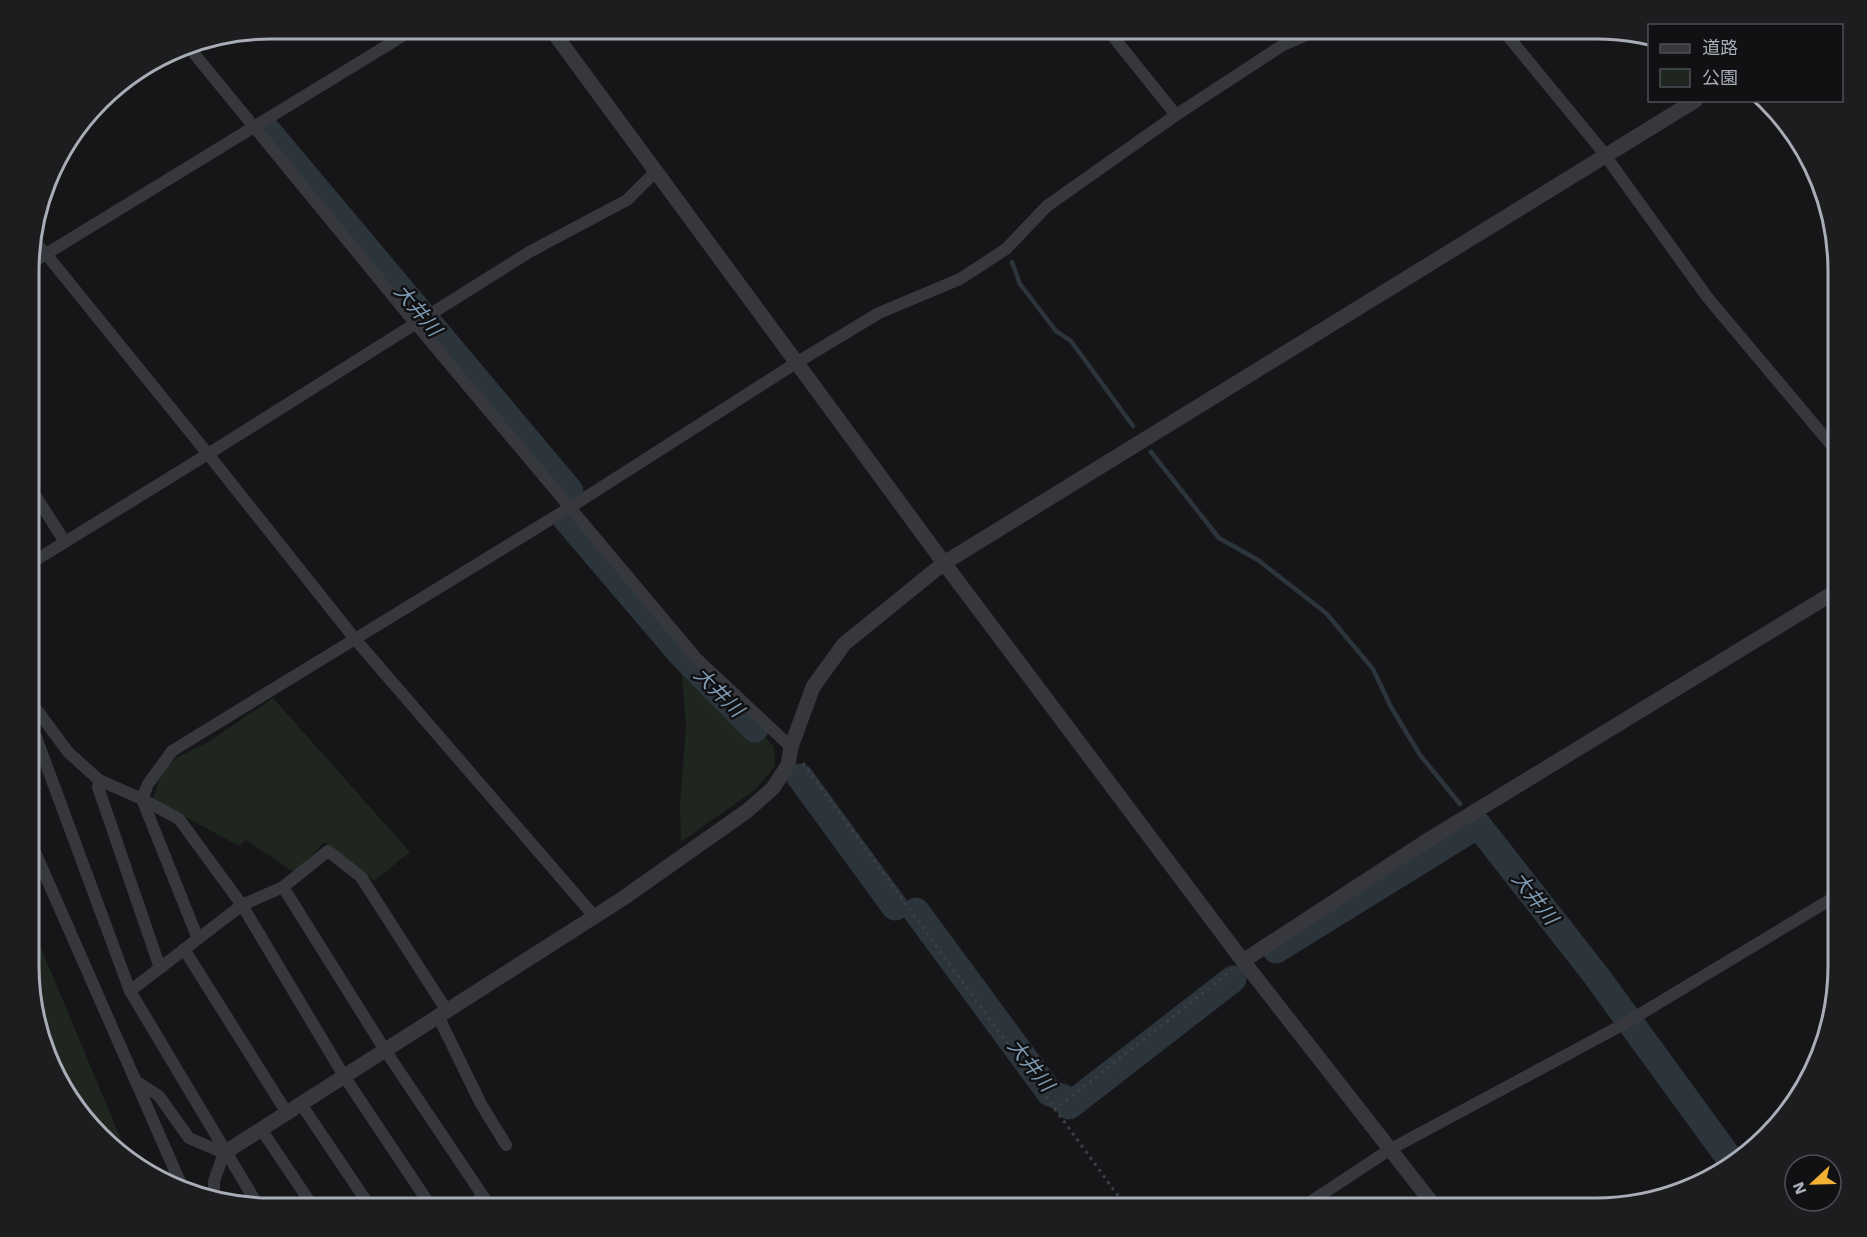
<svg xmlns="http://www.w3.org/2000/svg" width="1867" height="1237" viewBox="0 0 1867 1237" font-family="'Work Sans','Noto Sans JP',sans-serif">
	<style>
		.green { fill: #1e261f }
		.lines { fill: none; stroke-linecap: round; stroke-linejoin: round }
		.stream { stroke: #2c353c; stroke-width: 4.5 }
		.river { stroke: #2c353c; stroke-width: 27 }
		.path { stroke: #3d3f44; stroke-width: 3; stroke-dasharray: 3 4.5; stroke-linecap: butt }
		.minor { stroke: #37383d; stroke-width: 12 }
		.tertiary { stroke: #37383d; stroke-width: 15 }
		.labels { text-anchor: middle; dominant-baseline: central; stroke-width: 5; stroke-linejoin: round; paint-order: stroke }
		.water-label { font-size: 20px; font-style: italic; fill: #7f9bb3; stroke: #111113 }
		.rim { fill: none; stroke: #a8adb8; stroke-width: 3 }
	</style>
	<rect width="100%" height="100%" fill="#161618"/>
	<g class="green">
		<polygon points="687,664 746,725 760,731 774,747 775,766 756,789 681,842 680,804 686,725 681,668"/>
		<polygon points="273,698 410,852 374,881 324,842 295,873 246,840 239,846 153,799 161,773 176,758 210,741"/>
		<polygon points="31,924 130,1161 61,1088 31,997"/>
	</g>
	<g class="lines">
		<g class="stream">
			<polyline points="1012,262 1020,284 1056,331 1071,341 1133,426"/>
			<polyline points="1151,452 1219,538 1258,560 1326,613 1373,669 1391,707 1420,755 1460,804"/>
		</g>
		<g class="river">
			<polyline points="266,129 570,491"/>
			<polyline points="566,519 682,655 755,729"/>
			<polyline points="800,777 895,907"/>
			<polyline points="916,911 1050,1093 1064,1098"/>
			<polyline points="1276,950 1478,825 1595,974 1732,1162"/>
			<polyline points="1069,1106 1233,979"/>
		</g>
		<g class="path">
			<polyline points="803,763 1127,1208"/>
			<polyline points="1054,1110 1232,970"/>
		</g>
		<g class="minor">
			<polyline points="1502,29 1599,147 1708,298 1838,453"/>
			<polyline points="187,45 415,323 698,660 791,747"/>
			<polyline points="1176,115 1283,45 1321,29"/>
			<polyline points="31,263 46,254 31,238"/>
			<polyline points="31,489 65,542"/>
			<polyline points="31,563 208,454 46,254 414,29"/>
			<polyline points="31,702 68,752 99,780 142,799 148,784 172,751 355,639 208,454 531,251 627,200 655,172"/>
			<polyline points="36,737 130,991"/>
			<polyline points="99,780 98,787 160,968"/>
			<polyline points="142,799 179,819 242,905 130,991 259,1207"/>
			<polyline points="142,799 198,939"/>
			<polyline points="31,843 184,1191"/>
			<polyline points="283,887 328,851 361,877 447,1011"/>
			<polyline points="594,916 355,639 569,508 796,363 879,313 960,279 1006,249 1047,206 1176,115 1107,29"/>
			<polyline points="184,949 287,1113"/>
			<polyline points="438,1016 481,1104 506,1145"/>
			<polyline points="137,1082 159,1096 189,1138 224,1153"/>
			<polyline points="301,1104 371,1208"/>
			<polyline points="261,1129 314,1208"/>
			<polyline points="214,1199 214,1181 224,1153"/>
			<polyline points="432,1208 344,1076 242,905 283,887 385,1050 491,1208"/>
			<polyline points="467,1208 483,1197"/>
			<polyline points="1301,1208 1389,1150 1622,1025 1838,895"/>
		</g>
		<g class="tertiary">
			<polyline points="551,29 944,563 1243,961 1436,1208"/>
			<polyline points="1243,961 1425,842 1838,590"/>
			<polyline points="224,1153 622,899 747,811 773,788 788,765 791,747 813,687 844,644 944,563 1696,100"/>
		</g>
	</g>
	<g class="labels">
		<g class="water-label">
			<text transform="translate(418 310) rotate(50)">大井川</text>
			<text transform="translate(719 692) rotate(45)">大井川</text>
			<text transform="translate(1535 898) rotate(52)">大井川</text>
			<text transform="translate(1031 1065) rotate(51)">大井川</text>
		</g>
	</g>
	<path d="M0 0H1867V1237H0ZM271 39H1596A232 232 0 0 1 1828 271V966A232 232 0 0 1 1596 1198H271A232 232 0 0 1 39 966V271A232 232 0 0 1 271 39Z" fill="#1d1d20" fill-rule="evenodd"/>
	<path class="rim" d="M271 39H1596A232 232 0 0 1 1828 271V966A232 232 0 0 1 1596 1198H271A232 232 0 0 1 39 966V271A232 232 0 0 1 271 39Z"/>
	<rect x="1648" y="24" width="195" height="78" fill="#111113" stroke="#4d4f55" stroke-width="1.5"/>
	<rect x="1660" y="44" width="30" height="9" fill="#37383d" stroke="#4d4f55" stroke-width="1.5"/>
	<text x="1702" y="54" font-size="18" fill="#a8adb8">道路</text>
	<rect x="1660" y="69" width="30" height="18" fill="#1e261f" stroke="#4d4f55" stroke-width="1.5"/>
	<text x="1702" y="84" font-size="18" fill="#a8adb8">公園</text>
	<g transform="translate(1813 1183) rotate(248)"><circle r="28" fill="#111113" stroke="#4d4f55" stroke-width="1.5"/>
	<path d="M0-4.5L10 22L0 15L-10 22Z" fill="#f2b134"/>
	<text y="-9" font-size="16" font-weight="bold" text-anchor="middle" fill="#a8adb8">N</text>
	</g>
</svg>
